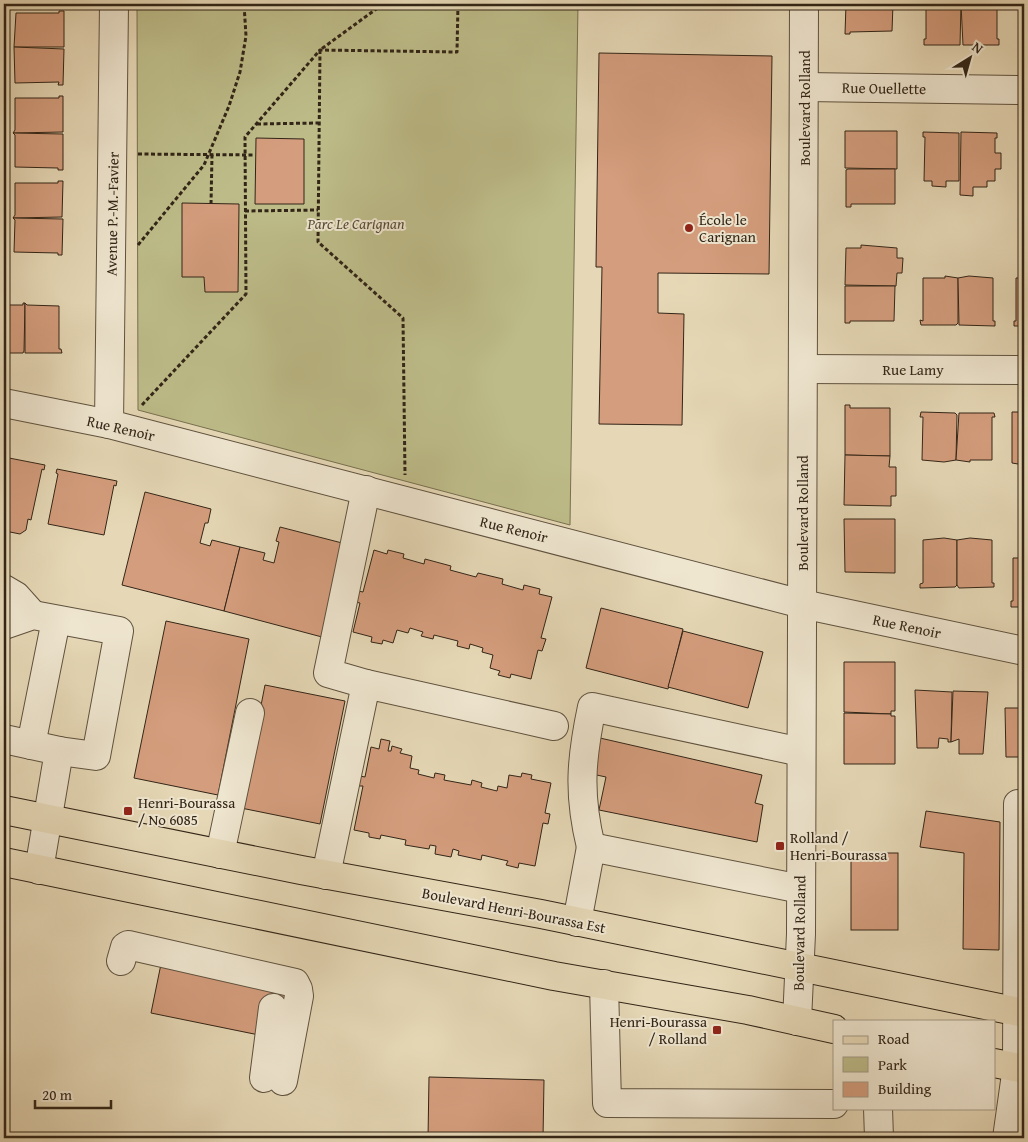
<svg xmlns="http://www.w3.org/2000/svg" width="1028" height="1142" viewBox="0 0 1028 1142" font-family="'Gentium Book Plus',serif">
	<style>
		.green { fill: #bdbc89; stroke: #787050 }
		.building { fill: #d49d7d; stroke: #322517 }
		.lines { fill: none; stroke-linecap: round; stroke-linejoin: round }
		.minor-casing { stroke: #5f523f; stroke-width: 30 }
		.major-casing { stroke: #322517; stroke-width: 30 }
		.path { stroke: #322517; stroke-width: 3; stroke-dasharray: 4 2.5; stroke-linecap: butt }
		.minor { stroke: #efe6d0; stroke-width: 28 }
		.major { stroke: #e6d8b6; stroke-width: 28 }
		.poi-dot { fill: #8f2418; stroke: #efe6d0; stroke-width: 2 }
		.labels { text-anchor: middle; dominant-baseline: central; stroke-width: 4; stroke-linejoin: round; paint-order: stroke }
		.street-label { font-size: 15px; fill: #322517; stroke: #efe6d0 }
		.poi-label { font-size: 15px; fill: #322517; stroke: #efe6d0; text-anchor: start }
		.park-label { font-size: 15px; font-style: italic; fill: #554b34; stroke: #efe6d0 }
	</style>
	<rect width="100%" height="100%" fill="#e6d8b6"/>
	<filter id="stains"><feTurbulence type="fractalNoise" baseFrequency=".004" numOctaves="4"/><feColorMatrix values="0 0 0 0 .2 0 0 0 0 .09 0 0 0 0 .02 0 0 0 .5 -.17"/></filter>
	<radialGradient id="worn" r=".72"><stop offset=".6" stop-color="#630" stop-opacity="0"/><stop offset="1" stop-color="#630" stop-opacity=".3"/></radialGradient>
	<polygon class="green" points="137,4 578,4 570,525 138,410"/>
	<g class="building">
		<polygon points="846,4 893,4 892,31 850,32 850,34 845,34"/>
		<polygon points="926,4 961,4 960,45 924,45 924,39 926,39"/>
		<polygon points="961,4 997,4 997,39 999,39 999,45 963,45"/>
		<polygon points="59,11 64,11 64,47 14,47 16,13 59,13"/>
		<polygon points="14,47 64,49 63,85 58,85 59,82 15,83"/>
		<polygon points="599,53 772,56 769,274 658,273 658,313 684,314 682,425 599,424 602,267 596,267"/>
		<polygon points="59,96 63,96 63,132 13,133 15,130 15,98 59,98"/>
		<polygon points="845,131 897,131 897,169 845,168"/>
		<polygon points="923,132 959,133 959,181 946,181 946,187 932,186 932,181 924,181 925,137 923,137"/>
		<polygon points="961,132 997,133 997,138 995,138 995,153 1001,153 1001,169 995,169 995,181 987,181 987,187 973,187 973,196 960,195"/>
		<polygon points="13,133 63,134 63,170 58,170 58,168 15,167 15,135"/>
		<polygon points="256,138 304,139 304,204 255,204"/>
		<polygon points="848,169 895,169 895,204 851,204 851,207 846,207 846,170"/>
		<polygon points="58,181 63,181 62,217 13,218 15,215 15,183 58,183"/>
		<polygon points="182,203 239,204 238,292 205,292 204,277 182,277"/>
		<polygon points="13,218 63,219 62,255 58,255 58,253 14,252 15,220"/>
		<polygon points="861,245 897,248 897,258 903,258 902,273 897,273 896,286 845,285 846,248 861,248"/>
		<polygon points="945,276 958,278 958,323 956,325 921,325 920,320 923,321 923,278 945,278"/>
		<polygon points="969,276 993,278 993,321 995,321 995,326 959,325 958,278"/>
		<polygon points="1016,278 1024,278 1024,326 1014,326 1014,321 1016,321"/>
		<polygon points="845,286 895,286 894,321 850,321 850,323 845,323"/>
		<polygon points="23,303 25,303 24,351 23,353 4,353 4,305 23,305"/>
		<polygon points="25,303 27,305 59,306 59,349 61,349 62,353 25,353"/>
		<polygon points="845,405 850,405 850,408 890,408 890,456 845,455"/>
		<polygon points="921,412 955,413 957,415 956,460 944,462 922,460 923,417 920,417"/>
		<polygon points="1012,412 1024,412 1024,465 1012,463"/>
		<polygon points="959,413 994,413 995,417 992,417 992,460 970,460 970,462 956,460"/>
		<polygon points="845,455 890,456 889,467 896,467 896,496 891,496 891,506 844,505"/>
		<polygon points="4,457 45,465 44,470 42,469 31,520 28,519 26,530 20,534 5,531 4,535"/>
		<polygon points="57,469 117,481 116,486 114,485 104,535 48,524 58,474 56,473"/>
		<polygon points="145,492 211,509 208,523 205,523 200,543 210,546 212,540 240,547 224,611 122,585"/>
		<polygon points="844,519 895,519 895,573 845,572"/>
		<polygon points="280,527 346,544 322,637 224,611 240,547 265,553 263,560 274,563 279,542 276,541"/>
		<polygon points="944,538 957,540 957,585 955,587 920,588 920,584 923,583 923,540"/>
		<polygon points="970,538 992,540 992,583 994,583 994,587 959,588 957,585 957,540"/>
		<polygon points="374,550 387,554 388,550 404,554 403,558 424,564 425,559 451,566 450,570 476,577 478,573 503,579 502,584 523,590 524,585 540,589 539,594 552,597 541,638 546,639 542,651 538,650 531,679 511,674 510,678 498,675 500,671 490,668 493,655 482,652 483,648 470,644 469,649 457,646 458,641 434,635 433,639 421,636 423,632 410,628 408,633 397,630 393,643 383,640 382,644 371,642 372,637 353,632 360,603 355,602 358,591 363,592"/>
		<polygon points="1021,553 1024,553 1024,607 1011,607 1011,601 1013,601 1013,558 1021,558"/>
		<polygon points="601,608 683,629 668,689 586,668"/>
		<polygon points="166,621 249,639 218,795 134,778"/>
		<polygon points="683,631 763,652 748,708 668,687"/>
		<polygon points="844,662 895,662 895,711 891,711 891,714 844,712"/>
		<polygon points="265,685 345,701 320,824 241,808"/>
		<polygon points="915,690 952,692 951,742 948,742 948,739 939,738 938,748 917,748"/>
		<polygon points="953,691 988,692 983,754 959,754 959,739 951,742"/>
		<polygon points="1005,708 1024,708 1024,757 1006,757"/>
		<polygon points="844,713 891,714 891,716 895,716 895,764 844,764"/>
		<polygon points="600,738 762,775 755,803 763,805 757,842 599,810 606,777 592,774"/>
		<polygon points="381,739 390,741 388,751 391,751 392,746 402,749 400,753 412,756 410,768 419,770 418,774 434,778 435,773 445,775 444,780 471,785 472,780 482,783 481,787 497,791 498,786 507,788 509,775 521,777 522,773 532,775 531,779 551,783 545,813 550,814 548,824 543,823 535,866 519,863 518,868 506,865 508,861 482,855 481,860 458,855 459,851 453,849 451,857 435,854 436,846 430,845 429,849 405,845 406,840 381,835 380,839 369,837 369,833 354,830 363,786 358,786 360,776 365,777 371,747 379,749"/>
		<polygon points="926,811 1000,822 999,950 963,949 964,853 920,847"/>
		<rect x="851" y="853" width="47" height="77"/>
		<polygon points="161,964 289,994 286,1010 259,1035 151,1013"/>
		<polygon points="429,1077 544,1080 543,1138 428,1138"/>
	</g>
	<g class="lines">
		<defs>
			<g id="minor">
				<polyline points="805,87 1024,90"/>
				<polyline points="803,369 1024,370"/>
				<polyline points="4,403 109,424 802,604 1024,651"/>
				<polyline points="109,424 114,4"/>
				<polyline points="366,490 328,673 366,684"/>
				<polyline points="4,589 16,596 33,615"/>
				<polyline points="4,625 33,615 119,631 96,756 59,751"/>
				<polyline points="4,739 59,751 39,870"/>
				<polyline points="31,745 56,620"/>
				<path d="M591 847C578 794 581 759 592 707L801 752"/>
				<polyline points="220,854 250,713"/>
				<polyline points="326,875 366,684 554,726"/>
				<polyline points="577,922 591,847 801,889"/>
				<polyline points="121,961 125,947 128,945 295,983 298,989 299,996 283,1081"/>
				<polyline points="604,984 607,1103 834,1104"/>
				<polyline points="797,1021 801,934 804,4"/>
				<polyline points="264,1078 273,1008"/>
				<polyline points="878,1108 879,1138"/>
				<polyline points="1007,1138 1017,1067 1018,804"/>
			</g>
			<g id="major">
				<polyline points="4,810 301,870 541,914 1024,1013"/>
				<polyline points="4,862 554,976 748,1010 834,1029"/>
				<polyline points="994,1063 1024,1069"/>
			</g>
		</defs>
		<use href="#minor" class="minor-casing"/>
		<use href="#major" class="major-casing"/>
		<g class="path">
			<polyline points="383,4 320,50 318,242 403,318 405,475"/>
			<polyline points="257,124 318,123"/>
			<polyline points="138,154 255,155"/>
			<polyline points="211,204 212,155"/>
			<polyline points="245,211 318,210"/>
			<polyline points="138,245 204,165 229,106 240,72 246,36 244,4"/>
			<polyline points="142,405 246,294 245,137 320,50 457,52 458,4"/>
		</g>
		<use href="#minor" class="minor"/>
		<use href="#major" class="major"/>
	</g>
	<g class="poi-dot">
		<circle cx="689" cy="228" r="5"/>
		<rect x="123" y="806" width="10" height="10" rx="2.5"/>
		<rect x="775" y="841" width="10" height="10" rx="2.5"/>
		<rect x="712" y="1025" width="10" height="10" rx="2.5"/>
	</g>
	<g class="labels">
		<g class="street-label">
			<text transform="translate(884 88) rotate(1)">Rue Ouellette</text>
			<text transform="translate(804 108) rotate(-90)">Boulevard Rolland</text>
			<text transform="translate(112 214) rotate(-89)">Avenue P.-M.-Favier</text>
			<text x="913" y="369">Rue Lamy</text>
			<text transform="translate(121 428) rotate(13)">Rue Renoir</text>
			<text transform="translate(802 513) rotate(-90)">Boulevard Rolland</text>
			<text transform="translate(514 529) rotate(14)">Rue Renoir</text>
			<text transform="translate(907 626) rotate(12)">Rue Renoir</text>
			<text transform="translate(514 910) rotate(11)">Boulevard Henri-Bourassa Est</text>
			<text transform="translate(799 933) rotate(-89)">Boulevard Rolland</text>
		</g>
		<g class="poi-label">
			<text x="699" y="219">École le<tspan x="699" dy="17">Carignan</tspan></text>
			<text x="138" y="802">Henri-Bourassa<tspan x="138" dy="17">/ No 6085</tspan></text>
			<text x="790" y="837">Rolland /<tspan x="790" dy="17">Henri-Bourassa</tspan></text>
			<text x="707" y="1021" text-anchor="end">Henri-Bourassa<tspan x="707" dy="17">/ Rolland</tspan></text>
		</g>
		<g class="park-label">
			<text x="356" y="223">Parc Le Carignan</text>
		</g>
	</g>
	<rect width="1028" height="1142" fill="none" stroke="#e6d8b6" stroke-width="20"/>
	<rect x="5" y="5" width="1018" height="1132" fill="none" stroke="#322517" stroke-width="2.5"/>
	<rect x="10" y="10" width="1008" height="1122" fill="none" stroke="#322517"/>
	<rect x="833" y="1020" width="162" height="90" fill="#efe6d0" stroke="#a39986"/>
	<rect x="843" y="1036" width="25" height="8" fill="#e6d8b6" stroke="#a39986"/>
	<text x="878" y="1044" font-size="15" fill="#322517">Road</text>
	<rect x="843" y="1057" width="25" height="15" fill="#bdbc89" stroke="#a39986"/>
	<text x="878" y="1070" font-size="15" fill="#322517">Park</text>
	<rect x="843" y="1082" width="25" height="15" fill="#d49d7d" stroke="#a39986"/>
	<text x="878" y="1094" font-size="15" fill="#322517">Building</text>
	<g transform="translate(970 58) rotate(37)" stroke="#efe6d0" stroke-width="4" paint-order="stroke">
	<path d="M0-4L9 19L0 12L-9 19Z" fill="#322517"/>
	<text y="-8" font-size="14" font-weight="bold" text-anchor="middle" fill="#322517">N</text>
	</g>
	<path d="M35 1100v8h76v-8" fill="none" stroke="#322517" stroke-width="2.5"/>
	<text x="42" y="1100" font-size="15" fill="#322517" stroke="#efe6d0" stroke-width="4" paint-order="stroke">20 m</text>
	<rect width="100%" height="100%" filter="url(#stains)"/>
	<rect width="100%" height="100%" fill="url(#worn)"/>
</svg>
